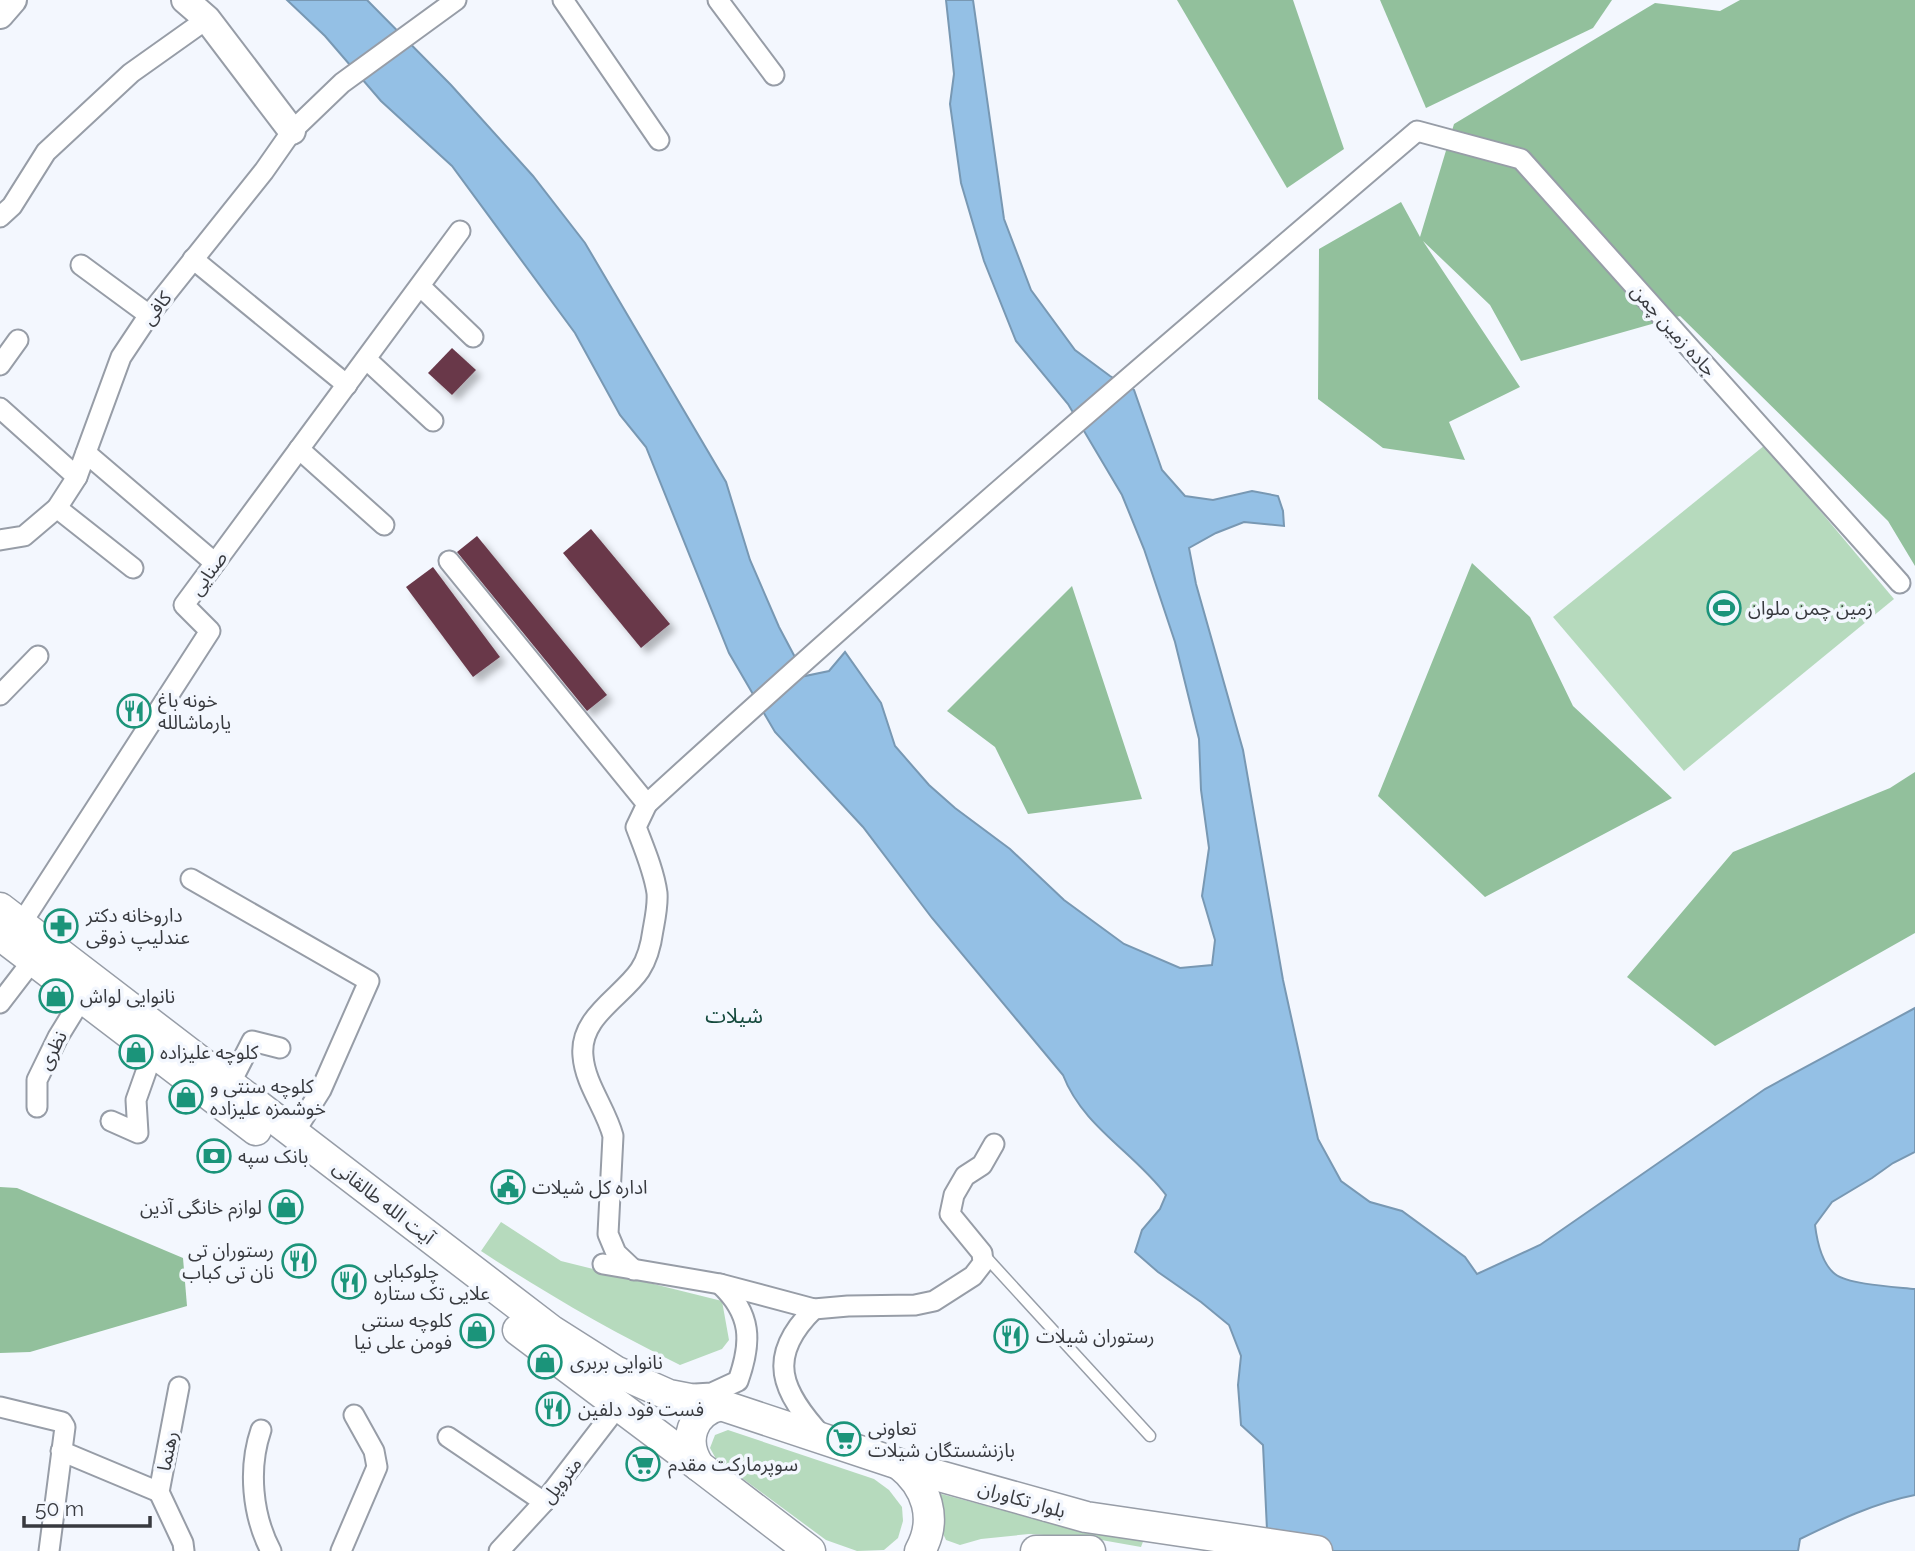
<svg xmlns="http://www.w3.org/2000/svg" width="1915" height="1551" viewBox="0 0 1915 1551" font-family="Raleway,'Noto Sans Arabic',sans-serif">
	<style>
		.green { fill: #b6dabd }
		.forest { fill: #92c09c }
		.water { fill: #94c0e5; stroke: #7898b3; stroke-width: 2 }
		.building { fill: #69394a; filter: url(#shadow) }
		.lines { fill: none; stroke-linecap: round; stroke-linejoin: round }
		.lane-casing { stroke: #979da7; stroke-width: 13 }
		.street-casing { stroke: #979da7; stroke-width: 23 }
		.secondary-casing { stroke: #979da7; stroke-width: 30 }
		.primary-casing { stroke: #979da7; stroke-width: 33 }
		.lane { stroke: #fff; stroke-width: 10 }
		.street { stroke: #fff; stroke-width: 19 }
		.secondary { stroke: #fff; stroke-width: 26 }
		.primary { stroke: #fff; stroke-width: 30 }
		.labels { text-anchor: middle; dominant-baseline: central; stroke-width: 7; stroke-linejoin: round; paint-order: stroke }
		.street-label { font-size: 19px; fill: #383a3f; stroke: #f3f7fe }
		.poi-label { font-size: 19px; fill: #383a3f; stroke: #f3f7fe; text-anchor: start }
		.neighbourhood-label { font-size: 21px; fill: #14493c; stroke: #f3f7fe }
	</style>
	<defs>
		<filter id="shadow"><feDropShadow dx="6" dy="6" stdDeviation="3.5" flood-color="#0004"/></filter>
	</defs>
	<rect width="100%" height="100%" fill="#f3f7fe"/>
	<g class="green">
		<polygon points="1765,445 1894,599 1684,771 1553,617"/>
		<path d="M501 1222 561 1261 722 1301 729 1340 722 1349 680 1365C611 1331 545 1293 481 1251Z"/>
		<polygon points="728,1430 874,1479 889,1490 902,1507 903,1521 898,1538 884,1550 857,1551 826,1540 716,1459 710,1448 715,1435"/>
		<polygon points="930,1491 1028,1517 1144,1539 1141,1547 1090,1538 1029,1534 981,1539 960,1545 946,1540 937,1521"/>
	</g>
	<g class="forest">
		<polygon points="1177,0 1293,0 1344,149 1287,188"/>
		<polygon points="1380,0 1612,0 1593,28 1426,108"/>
		<polygon points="1740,0 1915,0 1915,566 1888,521 1680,316 1521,361 1490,305 1423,241 1520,387 1449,422 1465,460 1383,448 1318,399 1319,249 1401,202 1420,237 1454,124 1655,3 1720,11"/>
		<polygon points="1472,563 1530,617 1573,706 1672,798 1485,897 1378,796"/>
		<polygon points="1072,586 1142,799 1028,814 995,747 947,711"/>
		<polygon points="1915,772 1915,933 1715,1046 1627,977 1733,852 1890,788"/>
		<polygon points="0,1187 17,1188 183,1258 187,1306 30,1352 0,1353"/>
	</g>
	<path class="water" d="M287 0H367L451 85 533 176 585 243 726 482 750 560 779 627 805 676 829 671 845 652 881 703 895 746 929 785 955 808 1010 849 1064 900 1124 944 1180 968 1212 965 1215 940 1202 896 1209 848 1201 790 1199 739 1175 642 1144 549 1122 495 1068 404 1016 341 984 261 961 183 950 104 954 74 946 0H973L1004 219 1031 290 1075 350 1110 376 1134 390 1162 470 1185 496 1213 500 1252 491 1278 496 1283 511 1284 526 1244 522 1216 533 1189 548 1196 584 1243 750 1283 980 1318 1139 1341 1181 1370 1202 1402 1211 1465 1257 1477 1274 1540 1245 1765 1089 1915 1008V1152L1893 1163 1872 1178 1832 1202 1815 1225C1817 1241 1821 1263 1835 1274 1849 1285 1897 1287 1915 1289V1495C1874 1503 1837 1521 1800 1539L1798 1551H1268L1263 1445 1241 1425 1238 1385 1241 1356 1229 1325 1201 1302 1158 1272 1135 1252 1142 1230 1160 1209 1166 1195C1134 1152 1083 1127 1063 1075L932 918 863 827 775 732 729 653 646 447 620 415 575 333 452 166 381 101 325 36Z"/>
	<g class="building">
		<polygon points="452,348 476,370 452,395 428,373"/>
		<polygon points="591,529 670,624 641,648 563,553"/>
		<polygon points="477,536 607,695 587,711 457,552"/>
		<polygon points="433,567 500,657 473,677 406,587"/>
	</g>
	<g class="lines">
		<defs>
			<polyline id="lane" points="985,1256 1150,1436"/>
			<g id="street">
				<polyline points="563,0 659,140"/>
				<polyline points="718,0 774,75"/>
				<polyline points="0,217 12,206 46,152 131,73 207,19"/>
				<polyline points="193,259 347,385"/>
				<polyline points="81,265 149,315"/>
				<polyline points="420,286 473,337"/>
				<polyline points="366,359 433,421"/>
				<polyline points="0,365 18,340"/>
				<polyline points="0,408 77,477"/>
				<polyline points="299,449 384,525"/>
				<polyline points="86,453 215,563"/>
				<polyline points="57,508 133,568"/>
				<polyline points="0,540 24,536 57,508 77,477 121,357 149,315 264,171 292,131 342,83 456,0"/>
				<path d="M449 561 647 804 636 827C644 848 654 871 657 893 658 905 655 919 653 930 651 945 648 958 640 970 622 997 579 1017 583 1056 585 1084 606 1109 613 1136L608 1234 616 1253 634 1270"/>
				<polyline points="0,695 38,656"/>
				<path d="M647 804C898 574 1158 352 1417 131L1521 159 1900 583"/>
				<polyline points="191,879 369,981 321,1090 294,1133"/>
				<polyline points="21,924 210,631 184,605 460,231"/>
				<polyline points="0,1003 33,960"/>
				<polyline points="230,1084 252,1041 280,1048"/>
				<polyline points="37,1107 37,1080 58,1037 82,998"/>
				<polyline points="111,1121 138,1133 136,1100 153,1052"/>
				<polyline points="603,1264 720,1284 814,1309 848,1306 915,1305 934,1301 973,1276 983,1263 982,1253 950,1214 954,1195 965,1176 982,1165 994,1144"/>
				<path d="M814 1309C765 1357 781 1391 823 1437"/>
				<polyline points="179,1387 159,1492 183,1543 184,1551"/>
				<path d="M695 1394 712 1393 738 1381C752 1342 752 1314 720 1284"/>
				<polyline points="0,1407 62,1422 65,1427 49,1551"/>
				<path d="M261 1430C248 1468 252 1515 271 1551"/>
				<polyline points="448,1437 544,1502"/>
				<polyline points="61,1451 159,1492"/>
				<polyline points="341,1551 377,1467 374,1451 354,1415"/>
				<polyline points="499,1551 544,1502 618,1406"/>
			</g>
			<g id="secondary">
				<polyline points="185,0 207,19 292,131"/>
				<polyline points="0,15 13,0"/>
			</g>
			<g id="primary">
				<path d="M0 908 552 1331 615 1371 669 1395 721 1405 899 1464C927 1486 938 1519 920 1551"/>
				<polyline points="0,935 256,1130"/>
				<polyline points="518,1330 699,1466"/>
				<path d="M721 1405C692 1412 682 1441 699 1466L810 1551"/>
				<polyline points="900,1465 1086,1517 1317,1551"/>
				<polyline points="1036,1551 1090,1551"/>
			</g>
		</defs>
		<use href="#lane" class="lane-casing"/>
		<use href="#street" class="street-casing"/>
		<use href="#secondary" class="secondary-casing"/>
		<use href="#primary" class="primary-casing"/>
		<use href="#lane" class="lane"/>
		<use href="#street" class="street"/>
		<use href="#secondary" class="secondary"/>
		<use href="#primary" class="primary"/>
	</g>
	<defs>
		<symbol id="stadium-ring" viewBox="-11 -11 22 22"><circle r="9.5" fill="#f3f7fe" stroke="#1b947a" stroke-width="1.5"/><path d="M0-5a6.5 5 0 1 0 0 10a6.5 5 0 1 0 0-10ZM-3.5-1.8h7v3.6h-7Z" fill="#1b947a"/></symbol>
		<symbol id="restaurant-ring" viewBox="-11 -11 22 22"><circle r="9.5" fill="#f3f7fe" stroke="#1b947a" stroke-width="1.5"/><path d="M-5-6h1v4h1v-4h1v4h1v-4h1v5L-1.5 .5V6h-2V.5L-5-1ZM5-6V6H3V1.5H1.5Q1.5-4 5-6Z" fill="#1b947a"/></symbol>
		<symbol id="pharmacy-ring" viewBox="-11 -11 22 22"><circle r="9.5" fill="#f3f7fe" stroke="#1b947a" stroke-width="1.5"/><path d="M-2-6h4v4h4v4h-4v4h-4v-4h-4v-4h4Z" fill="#1b947a"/></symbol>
		<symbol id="shop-ring" viewBox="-11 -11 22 22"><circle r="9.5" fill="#f3f7fe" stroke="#1b947a" stroke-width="1.5"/><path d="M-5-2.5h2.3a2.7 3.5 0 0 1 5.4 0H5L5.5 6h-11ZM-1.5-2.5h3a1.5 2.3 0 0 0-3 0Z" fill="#1b947a"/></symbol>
		<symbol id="bank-ring" viewBox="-11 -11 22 22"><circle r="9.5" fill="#f3f7fe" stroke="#1b947a" stroke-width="1.5"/><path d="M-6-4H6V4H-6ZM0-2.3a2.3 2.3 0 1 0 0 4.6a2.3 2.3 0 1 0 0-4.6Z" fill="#1b947a"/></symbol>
		<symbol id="civic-ring" viewBox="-11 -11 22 22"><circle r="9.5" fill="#f3f7fe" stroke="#1b947a" stroke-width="1.5"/><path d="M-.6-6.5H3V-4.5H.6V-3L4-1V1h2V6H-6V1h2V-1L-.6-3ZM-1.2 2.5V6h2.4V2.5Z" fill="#1b947a"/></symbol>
		<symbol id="supermarket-ring" viewBox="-11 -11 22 22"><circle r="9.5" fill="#f3f7fe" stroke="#1b947a" stroke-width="1.5"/><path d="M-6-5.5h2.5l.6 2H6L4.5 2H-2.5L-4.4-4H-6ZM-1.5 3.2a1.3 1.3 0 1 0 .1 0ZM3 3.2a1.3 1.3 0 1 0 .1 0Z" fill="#1b947a"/></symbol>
	</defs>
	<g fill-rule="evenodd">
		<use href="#stadium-ring" x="1705" y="589" width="38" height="38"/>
		<use href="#restaurant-ring" x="115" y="692" width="38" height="38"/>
		<use href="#pharmacy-ring" x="42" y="907" width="38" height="38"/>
		<use href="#shop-ring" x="37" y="977" width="38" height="38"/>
		<use href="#shop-ring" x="117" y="1033" width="38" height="38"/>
		<use href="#shop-ring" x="167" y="1078" width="38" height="38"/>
		<use href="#bank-ring" x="195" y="1137" width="38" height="38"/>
		<use href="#civic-ring" x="489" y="1168" width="38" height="38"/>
		<use href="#shop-ring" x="267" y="1188" width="38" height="38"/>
		<use href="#restaurant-ring" x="280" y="1242" width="38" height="38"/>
		<use href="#restaurant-ring" x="330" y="1263" width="38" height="38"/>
		<use href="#shop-ring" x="458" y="1312" width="38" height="38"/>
		<use href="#restaurant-ring" x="992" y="1317" width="38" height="38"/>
		<use href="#shop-ring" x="526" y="1343" width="38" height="38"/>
		<use href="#restaurant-ring" x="534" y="1390" width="38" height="38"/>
		<use href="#supermarket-ring" x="825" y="1420" width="38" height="38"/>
		<use href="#supermarket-ring" x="624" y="1445" width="38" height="38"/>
	</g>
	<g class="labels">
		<g class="street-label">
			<text transform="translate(156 308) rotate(-53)">کافی</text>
			<text transform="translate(1674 330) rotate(48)">جاده زمین چمن</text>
			<text transform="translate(208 573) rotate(-54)">صنایی</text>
			<text transform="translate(52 1050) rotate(-63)">نظری</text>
			<text transform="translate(384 1202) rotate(38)">آیت الله طالقانی</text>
			<text transform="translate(167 1451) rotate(-79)">رهنما</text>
			<text transform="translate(561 1480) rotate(-52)">متروپل</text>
			<text transform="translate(1022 1499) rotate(16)">بلوار تکاوران</text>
		</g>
		<g class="poi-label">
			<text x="1748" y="608">زمین چمن ملوان</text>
			<text x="158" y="700">خونه باغ<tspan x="158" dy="22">یارماشالله</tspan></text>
			<text x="86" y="915">داروخانه دکتر<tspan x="86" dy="22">عندلیپ ذوقی</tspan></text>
			<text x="80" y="996">نانوایی لواش</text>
			<text x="160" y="1052">کلوچه علیزاده</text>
			<text x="210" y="1086">کلوچه سنتی و<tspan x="210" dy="22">خوشمزه علیزاده</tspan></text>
			<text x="238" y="1156">بانک سپه</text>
			<text x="532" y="1187">اداره کل شیلات</text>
			<text x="262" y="1207" text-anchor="end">لوازم خانگی آذین</text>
			<text x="274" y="1250" text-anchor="end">رستوران تی<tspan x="274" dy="22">نان تی کباب</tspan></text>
			<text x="374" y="1271">چلوکبابی<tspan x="374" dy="22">علایی تک ستاره</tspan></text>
			<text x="452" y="1320" text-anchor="end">کلوچه سنتی<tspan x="452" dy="22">فومن علی نیا</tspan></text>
			<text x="1036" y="1336">رستوران شیلات</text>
			<text x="570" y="1362">نانوایی بربری</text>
			<text x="578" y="1409">فست فود دلفین</text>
			<text x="868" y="1428">تعاونی<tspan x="868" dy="22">بازنشستگان شیلات</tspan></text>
			<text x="668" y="1464">سوپرمارکت مقدم</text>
		</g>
		<g class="neighbourhood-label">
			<text x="734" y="1015">شیلات</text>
		</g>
	</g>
	<path d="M24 1516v10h126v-10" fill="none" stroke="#383a3f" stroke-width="3.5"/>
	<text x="35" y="1516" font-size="21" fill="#383a3f" stroke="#f3f7fe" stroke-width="5" paint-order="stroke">50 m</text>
</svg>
